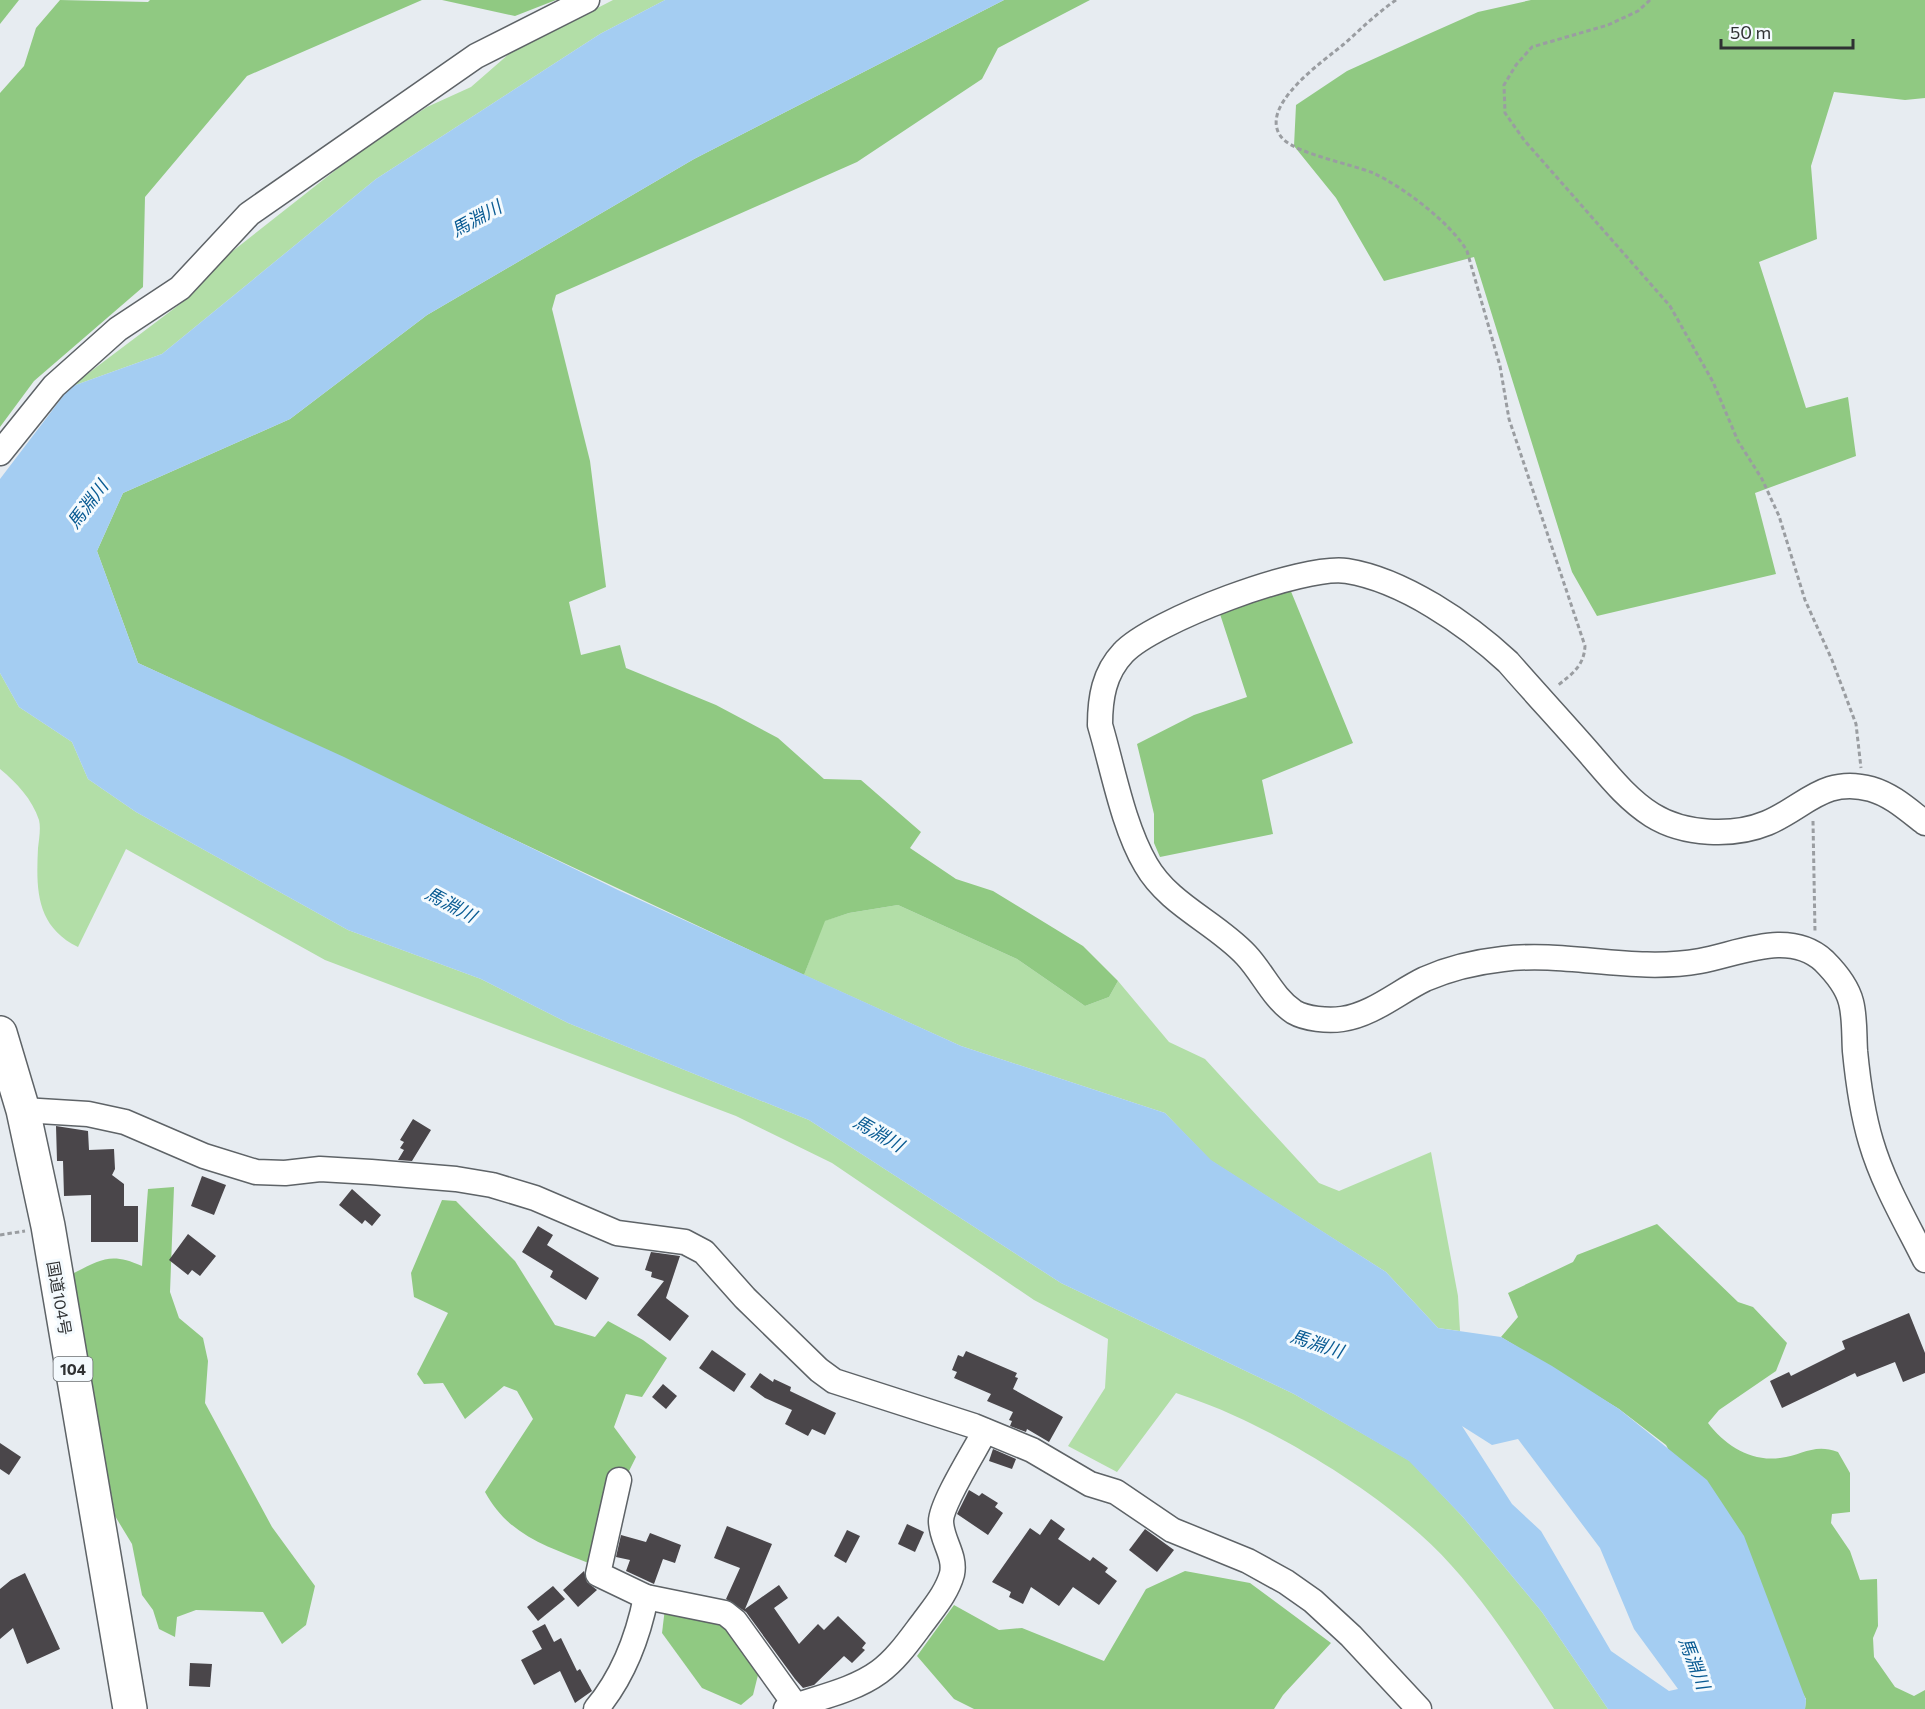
<svg xmlns="http://www.w3.org/2000/svg" width="1925" height="1709" viewBox="0 0 1925 1709" font-family="Commissioner,'Noto Sans JP',sans-serif">
	<style>
		.green { fill: #b2dea7 }
		.forest { fill: #90c982 }
		.water { fill: #a4cdf2; fill-rule: evenodd }
		.building { fill: #4a464a }
		.lines { fill: none; stroke-linecap: round; stroke-linejoin: round }
		.minor-casing { stroke: #5e6367; stroke-width: 27 }
		.highway-casing { stroke: #5e6367; stroke-width: 36 }
		.path { stroke: #9a9da1; stroke-width: 3; stroke-dasharray: 4.5 3; stroke-linecap: butt }
		.minor { stroke: #fff; stroke-width: 24 }
		.highway { stroke: #fff; stroke-width: 33 }
		.labels { text-anchor: middle; dominant-baseline: central; stroke-width: 6; stroke-linejoin: round; paint-order: stroke }
		.shield { fill: #f4fafe; stroke: #6a6d70; stroke-width: 1.5 }
		.shield-label { font-size: 15px; font-weight: bold; fill: #2f3133 }
		.street-label { font-size: 16px; fill: #2f3133; stroke: #f4fafe }
		.water-label { font-size: 18px; font-style: italic; fill: #095b93; stroke: #f4fafe }
	</style>
	<rect width="100%" height="100%" fill="#e7ecf1"/>
	<g class="green">
		<polygon points="613,0 665,0 600,34 376,179 162,354 70,387 188,298 229,254 356,154 427,107 471,87 510,53"/>
		<path d="M0 673 19 707 72 742 88 779 136 812 348 930 481 979 568 1023 809 1120 1061 1283 1294 1394 1410 1461 1463 1517 1542 1612 1608 1709H1554C1522 1659 1491 1609 1451 1565 1401 1508 1304 1447 1235 1416 1216 1407 1196 1400 1176 1393L1117 1472 1068 1446 1105 1388 1108 1339 1034 1300 832 1163 736 1116 325 960 126 849 78 947C36 926 36 890 38 848 39 840 41 828 39 820 32 799 17 783 0 769Z"/>
		<polygon points="898,905 1017,959 1085,1006 1109,997 1118,981 1169,1042 1205,1059 1319,1183 1339,1191 1431,1152 1458,1296 1460,1331 1438,1328 1386,1272 1210,1160 1165,1113 961,1046 804,975 824,921 849,913"/>
	</g>
	<g class="forest">
		<polygon points="0,0 19,0 0,24"/>
		<polygon points="60,0 148,2 150,0 422,0 247,76 145,197 143,287 34,381 0,427 0,93 24,66 36,28"/>
		<polygon points="442,0 556,0 515,16"/>
		<path d="M1004 0H1090L998 48 982 79 857 162 556 295 552 309 590 461 606 587 569 602 581 655 620 645 626 668 716 705 778 738 824 779 861 780 921 832 910 848 956 879 993 891 1083 946 1118 981 1109 997 1085 1006 1017 959 898 905 849 913 825 921 804 975C581 873 361 765 138 663L97 551 123 493 290 419 427 315 694 159Z"/>
		<polygon points="1531,0 1925,0 1925,98 1905,100 1834,92 1811,166 1817,239 1759,262 1806,408 1848,397 1856,456 1755,493 1776,574 1597,616 1572,572 1474,257 1384,281 1336,198 1294,146 1296,105 1347,71 1424,36 1478,12"/>
		<polygon points="1290,589 1353,743 1262,780 1273,834 1160,857 1154,843 1154,814 1137,744 1194,715 1247,697 1219,611"/>
		<path d="M174 1187 170 1292 179 1318 203 1338 208 1361 205 1403 272 1527 315 1586 306 1625 282 1644 263 1612 196 1610 177 1617 175 1637 159 1629 153 1610 142 1595 132 1544 115 1516 72 1274C101 1259 111 1252 142 1266L148 1189Z"/>
		<path d="M442 1200 456 1201 515 1261 555 1325 595 1337 608 1321 643 1340 667 1358 642 1397 626 1394 614 1427 636 1457 629 1471 609 1475 591 1564C547 1546 509 1536 485 1492L533 1419 517 1391 504 1386 465 1419 443 1383 424 1384 417 1374 448 1313 414 1297 411 1273Z"/>
		<path d="M1657 1224 1738 1302 1753 1307 1787 1343 1776 1371 1719 1410 1708 1423C1725 1445 1750 1462 1780 1458 1803 1455 1814 1443 1838 1452L1850 1473V1512L1832 1514 1831 1523 1850 1551 1860 1580 1877 1579 1878 1626 1873 1638 1874 1657 1895 1687 1914 1696 1925 1690V1709H1805L1806 1699 1666 1445 1619 1409 1501 1337 1518 1317 1508 1293 1573 1262 1577 1255Z"/>
		<polygon points="1185,1571 1250,1583 1331,1643 1283,1695 1274,1709 974,1709 954,1699 917,1656 954,1605 999,1630 1022,1628 1104,1661 1146,1589"/>
		<polygon points="665,1608 727,1621 760,1667 753,1695 741,1705 702,1688 662,1633"/>
	</g>
	<path class="water" d="M665 0H1004L694 159 427 315 290 419 123 493 97 551 138 663 344 757 618 890 961 1046 1165 1113 1211 1160 1386 1272 1438 1328 1501 1337 1552 1366 1619 1409 1707 1480 1744 1536 1806 1700 1805 1709H1608L1542 1612 1463 1517 1409 1461 1294 1394 1061 1283 809 1120 568 1023 481 979 348 930 136 812 88 779 72 742 19 707 0 673V479L70 387 162 354 376 179 600 34ZM1462 1426 1492 1445 1518 1439 1600 1548 1634 1629 1678 1689 1669 1691 1611 1651 1541 1531 1512 1504Z"/>
	<g class="building">
		<polygon points="413,1119 431,1130 412,1161 398,1160 404,1150 400,1148 404,1142 400,1140"/>
		<polygon points="56,1126 88,1131 89,1150 114,1149 115,1169 112,1175 124,1184 124,1206 138,1206 138,1242 91,1242 91,1195 64,1196 63,1161 57,1161"/>
		<polygon points="202,1176 226,1185 214,1215 191,1206"/>
		<polygon points="352,1189 381,1215 372,1226 365,1220 362,1224 339,1205"/>
		<polygon points="538,1226 553,1235 547,1245 599,1278 586,1300 550,1277 553,1271 522,1252"/>
		<polygon points="188,1234 216,1256 200,1276 192,1270 188,1275 169,1260"/>
		<polygon points="651,1252 680,1256 666,1298 689,1316 670,1341 637,1315 664,1281 651,1277 652,1272 645,1270"/>
		<polygon points="1909,1313 1925,1353 1925,1373 1903,1382 1895,1362 1857,1377 1855,1373 1782,1408 1770,1381 1789,1372 1791,1376 1845,1349 1842,1341"/>
		<polygon points="712,1350 746,1374 734,1392 699,1368"/>
		<polygon points="966,1351 1017,1373 1015,1377 1018,1378 1013,1389 1063,1417 1049,1442 1027,1429 1026,1432 1010,1426 1012,1421 1009,1420 1013,1412 987,1401 991,1394 954,1378 957,1372 952,1370 958,1355 963,1357"/>
		<polygon points="760,1373 773,1382 774,1379 791,1387 790,1391 836,1413 825,1435 812,1429 808,1436 785,1424 792,1410 765,1398 750,1387"/>
		<polygon points="663,1384 677,1396 666,1409 652,1397"/>
		<polygon points="0,1443 21,1457 9,1475 0,1469"/>
		<polygon points="993,1449 1016,1459 1012,1469 989,1461"/>
		<polygon points="969,1490 979,1496 982,1493 998,1503 995,1507 1003,1513 988,1535 957,1514"/>
		<polygon points="1051,1519 1065,1529 1058,1539 1090,1561 1093,1557 1108,1568 1105,1572 1117,1581 1099,1605 1073,1587 1059,1606 1031,1587 1023,1604 1009,1597 1011,1592 992,1582 1030,1528 1040,1535"/>
		<polygon points="907,1524 924,1532 915,1552 898,1544"/>
		<polygon points="727,1526 772,1544 745,1609 779,1585 788,1598 774,1608 799,1644 818,1624 824,1630 838,1616 866,1643 862,1648 865,1650 852,1663 844,1656 814,1685 803,1688 795,1679 746,1612 726,1599 740,1568 714,1558"/>
		<polygon points="1145,1529 1174,1550 1157,1572 1129,1550"/>
		<polygon points="847,1530 860,1536 846,1563 834,1556"/>
		<polygon points="650,1533 681,1545 675,1563 663,1559 654,1584 626,1571 630,1560 616,1557 621,1535 646,1542"/>
		<polygon points="584,1571 587,1582 597,1590 578,1607 563,1590"/>
		<polygon points="25,1573 60,1649 27,1664 13,1628 0,1639 0,1589 11,1580"/>
		<polygon points="553,1586 565,1599 538,1621 527,1607"/>
		<polygon points="545,1624 554,1642 561,1638 577,1671 580,1669 592,1691 575,1703 560,1671 534,1685 521,1660 542,1649 532,1631"/>
		<polygon points="190,1663 212,1664 210,1687 189,1686"/>
	</g>
	<g class="lines">
		<defs>
			<g id="minor">
				<polyline points="0,453 54,386 118,329 180,288 249,214 476,56 587,0"/>
				<path d="M1925 823C1908 810 1892 795 1871 789 1824 776 1805 807 1767 823 1733 837 1684 835 1652 815 1627 799 1609 776 1590 754 1563 723 1535 693 1508 662 1467 624 1403 580 1347 571 1304 564 1152 621 1123 653 1104 673 1100 698 1100 725 1113 769 1123 826 1146 865 1169 905 1215 922 1246 955 1263 973 1273 998 1294 1012 1306 1019 1328 1021 1342 1019 1372 1015 1398 992 1425 979 1450 968 1476 962 1503 959 1567 951 1633 973 1700 961 1739 954 1789 929 1824 961 1835 972 1847 986 1851 1002 1855 1017 1854 1036 1855 1051 1858 1082 1862 1112 1871 1142 1883 1183 1906 1222 1925 1260"/>
				<polyline points="23,1110 88,1114 125,1122 204,1156 256,1172 285,1173 320,1169 371,1172 456,1179 492,1185 535,1198 617,1233 685,1242 704,1252 745,1298 819,1370 834,1381 974,1426 1032,1450 1090,1484 1116,1492 1172,1530 1248,1561 1286,1582 1313,1601 1351,1636 1419,1709"/>
				<polyline points="619,1480 598,1574 646,1597 725,1613 735,1621 796,1706"/>
				<path d="M596 1709C622 1678 638 1637 646 1597"/>
				<path d="M786 1709C816 1698 853 1691 879 1672 897 1659 911 1638 924 1621 935 1606 947 1592 952 1574 956 1555 941 1540 941 1521 941 1504 975 1450 985 1431"/>
			</g>
			<polyline id="highway" points="0,1033 23,1110 48,1226 130,1709"/>
		</defs>
		<use href="#minor" class="minor-casing"/>
		<use href="#highway" class="highway-casing"/>
		<g class="path">
			<path d="M1396 0C1377 13 1361 29 1344 44 1325 60 1254 108 1283 139 1298 154 1351 164 1373 173 1402 186 1451 223 1467 251L1500 366 1509 419 1585 646C1584 666 1572 674 1557 686"/>
			<polyline points="1650,0 1638,11 1608,25 1532,47 1516,65 1504,85 1505,113 1524,140 1670,306 1713,382 1738,441 1762,479 1779,516 1805,600 1832,660 1856,724 1861,768"/>
			<polyline points="1813,821 1815,932"/>
			<polyline points="0,1235 25,1231"/>
		</g>
		<use href="#minor" class="minor"/>
		<use href="#highway" class="highway"/>
	</g>
	<g class="labels">
		<rect class="shield" x="53.5" y="1357" width="39" height="24" rx="4.5"/>
		<g class="shield-label">
			<text x="73" y="1369">104</text>
		</g>
		<g class="street-label">
			<text transform="translate(60 1298) rotate(80)">国道104号</text>
		</g>
		<g class="water-label">
			<text transform="translate(476 218) rotate(-29)">馬淵川</text>
			<text transform="translate(87 504) rotate(-53)">馬淵川</text>
			<text transform="translate(451 904) rotate(28)">馬淵川</text>
			<text transform="translate(879 1133) rotate(30)">馬淵川</text>
			<text transform="translate(1317 1343) rotate(18)">馬淵川</text>
			<text transform="translate(1695 1663) rotate(69)">馬淵川</text>
		</g>
	</g>
	<path d="M1721 39v9h132v-9" fill="none" stroke="#2f3133" stroke-width="3"/>
	<text x="1730" y="39" font-size="18" fill="#2f3133" stroke="#f4fafe" stroke-width="4.5" paint-order="stroke">50 m</text>
</svg>
